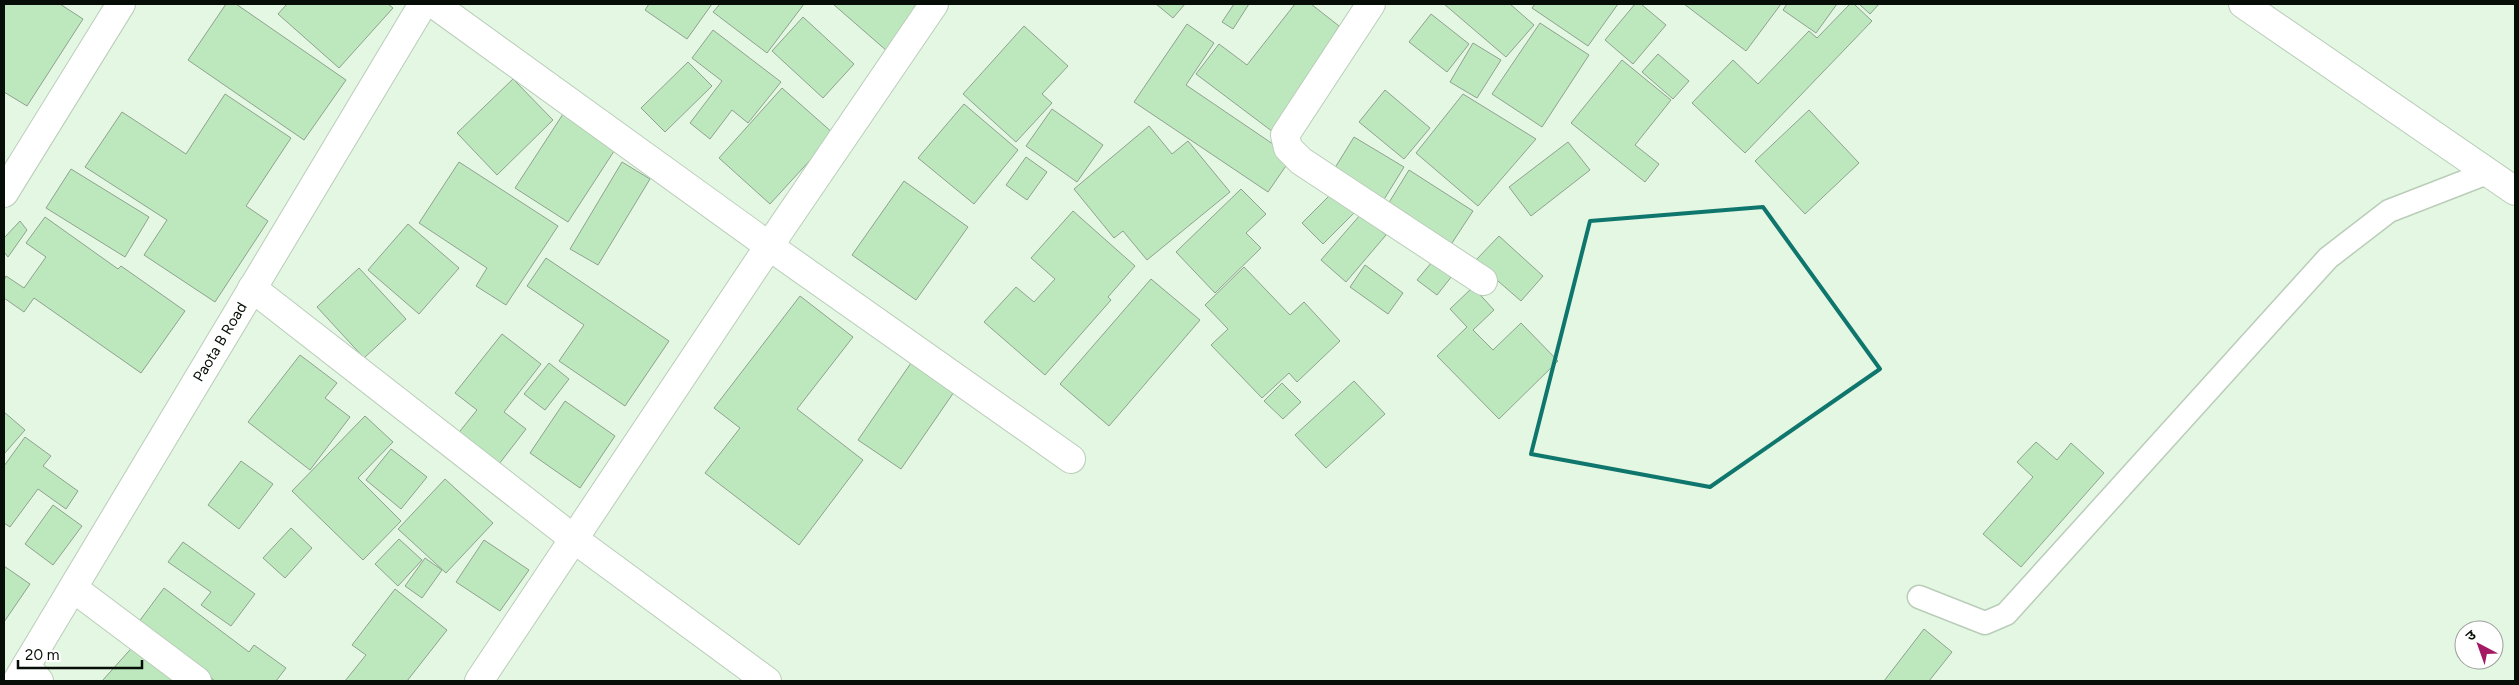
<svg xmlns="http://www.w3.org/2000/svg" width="2519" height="685" viewBox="0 0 2519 685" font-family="Figtree,'Noto Sans Devanagari',sans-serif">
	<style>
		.building { fill: #bde8bd; stroke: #8fa28f }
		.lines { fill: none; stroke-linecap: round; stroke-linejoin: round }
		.service-casing { stroke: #b9cdb9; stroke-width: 25 }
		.minor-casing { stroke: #b9cdb9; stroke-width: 30 }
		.tertiary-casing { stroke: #b9cdb9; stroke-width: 30 }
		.service { stroke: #fff; stroke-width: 22 }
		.minor { stroke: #fff; stroke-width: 28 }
		.tertiary { stroke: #fff; stroke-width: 28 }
		.marked { fill: none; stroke: #0f766e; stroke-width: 4; stroke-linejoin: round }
		.labels { text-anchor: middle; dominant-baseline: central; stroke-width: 4; stroke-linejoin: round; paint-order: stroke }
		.street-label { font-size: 15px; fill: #070e07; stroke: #fff }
	</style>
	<rect width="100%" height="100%" fill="#e3f7e2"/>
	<g class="building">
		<polygon points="4,4 60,4 83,19 27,106 4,92"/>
		<polygon points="226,4 236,4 346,80 304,140 188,60"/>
		<polygon points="287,4 388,4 393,8 339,68 278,14"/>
		<polygon points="649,4 712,4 687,39 645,10"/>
		<polygon points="720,4 804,4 767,53 713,12"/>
		<polygon points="833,4 929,4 887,51"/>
		<polygon points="1156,4 1185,4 1173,18"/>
		<polygon points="1234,4 1249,4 1233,29 1222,22"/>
		<polygon points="1295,4 1311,4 1339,26 1277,135 1196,74 1219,44 1247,65"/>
		<polygon points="1444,4 1510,4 1534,25 1506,57"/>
		<polygon points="1535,4 1618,4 1588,46 1532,8"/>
		<polygon points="1635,4 1641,4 1666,25 1633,64 1605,40"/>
		<polygon points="1684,4 1781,4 1746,51"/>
		<polygon points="1787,4 1837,4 1816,33 1783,10"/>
		<polygon points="1850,4 1854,4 1872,21 1745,153 1692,103 1733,60 1758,84 1809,31 1817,38"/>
		<polygon points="1859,4 1879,4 1870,14"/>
		<polygon points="1431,14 1469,44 1447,72 1409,42"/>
		<polygon points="803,17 854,64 823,98 772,51"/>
		<polygon points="1540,23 1589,55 1542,127 1492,94"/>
		<polygon points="1187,24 1214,43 1186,85 1292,157 1268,192 1134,102"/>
		<polygon points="1024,26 1068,66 1042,94 1052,103 1016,142 963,94"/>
		<polygon points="713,30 781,82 748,123 732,110 710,139 690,123 722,81 692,58"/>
		<polygon points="1473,43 1501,60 1477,98 1450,82"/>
		<polygon points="1658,54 1689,81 1673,99 1642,72"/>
		<polygon points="1622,60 1671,100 1635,145 1659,164 1645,182 1571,123"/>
		<polygon points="688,62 712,86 665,132 641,108"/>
		<polygon points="513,79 553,120 497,175 457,133"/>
		<polygon points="782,88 834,134 770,204 719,158"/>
		<polygon points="1385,90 1430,128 1404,159 1359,122"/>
		<polygon points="225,94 291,138 246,206 268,221 215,302 144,255 167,220 85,167 122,112 186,154"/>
		<polygon points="1463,94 1536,139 1478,206 1416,153"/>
		<polygon points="964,104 1018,150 974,204 918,158"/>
		<polygon points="1052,109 1103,145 1077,182 1026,146"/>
		<polygon points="1809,110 1859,163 1805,214 1755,161"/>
		<polygon points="565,111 618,145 568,222 515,188"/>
		<polygon points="1149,126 1172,154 1188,141 1230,192 1147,260 1123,231 1114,238 1074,189"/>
		<polygon points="1354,137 1404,167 1383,201 1333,171"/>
		<polygon points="1568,142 1590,170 1531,216 1509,187"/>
		<polygon points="1026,157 1047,172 1027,200 1006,185"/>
		<polygon points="459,162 558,226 506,305 476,286 487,268 419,223"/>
		<polygon points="622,162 650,179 598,265 570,249"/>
		<polygon points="71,169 149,217 125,257 46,208"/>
		<polygon points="1409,170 1473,211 1448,249 1385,209"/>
		<polygon points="904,181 968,227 916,300 852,255"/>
		<polygon points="1241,189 1266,214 1246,233 1261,248 1215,293 1176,252"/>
		<polygon points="1334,191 1355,212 1323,244 1302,223"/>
		<polygon points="1073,211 1135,266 1108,297 1111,300 1045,375 984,322 1016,287 1034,302 1055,279 1031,258"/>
		<polygon points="1361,214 1386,235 1346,282 1321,260"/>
		<polygon points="45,217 118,269 121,266 185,311 141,373 34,298 24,312 4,298 4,280 6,276 24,288 46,257 26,243"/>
		<polygon points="20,221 27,230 8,257 4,252 4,238"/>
		<polygon points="408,224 459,268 419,314 368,270"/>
		<polygon points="1499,236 1543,276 1521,301 1475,261"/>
		<polygon points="1437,256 1456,271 1437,295 1417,280"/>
		<polygon points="546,258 669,341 625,406 559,361 584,325 527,286"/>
		<polygon points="1365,265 1403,293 1388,314 1350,287"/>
		<polygon points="1244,267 1290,315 1304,302 1340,341 1297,382 1289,373 1262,398 1211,345 1228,329 1205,305"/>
		<polygon points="359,268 406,319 364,358 317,307"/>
		<polygon points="1151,279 1200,320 1109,426 1060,384"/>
		<polygon points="1473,287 1494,310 1473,330 1493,350 1521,323 1558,361 1499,419 1437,356 1467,327 1450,309"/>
		<polygon points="800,296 853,337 797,409 863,460 799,545 705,473 740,428 714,408"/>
		<polygon points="502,334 541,364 504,412 526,429 496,468 456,436 477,410 455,393"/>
		<polygon points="300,355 337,383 325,398 350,417 310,470 248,422"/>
		<polygon points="549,363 569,379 545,410 524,394"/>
		<polygon points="911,363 954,392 901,469 858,440"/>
		<polygon points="1354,381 1385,414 1326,468 1295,435"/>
		<polygon points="1282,383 1301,402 1283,419 1264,401"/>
		<polygon points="565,401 615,436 580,488 530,453"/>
		<polygon points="4,412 25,430 4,454"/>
		<polygon points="365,416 393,442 358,478 401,521 363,560 292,491"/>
		<polygon points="25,437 51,456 43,466 78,491 66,509 38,489 10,527 4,523 4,466"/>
		<polygon points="2036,442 2057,460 2071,443 2104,473 2021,567 1983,534 2033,477 2017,462"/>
		<polygon points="391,449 427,477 401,509 366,480"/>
		<polygon points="241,461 273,484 239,529 208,505"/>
		<polygon points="445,479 493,523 446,573 398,529"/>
		<polygon points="53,505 82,526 53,565 25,544"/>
		<polygon points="291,528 312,548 285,578 263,558"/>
		<polygon points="399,539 422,560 398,586 375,564"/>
		<polygon points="484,540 529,570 500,611 456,582"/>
		<polygon points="183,542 255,594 231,626 201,605 211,592 168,562"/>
		<polygon points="425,558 442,570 422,598 405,586"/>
		<polygon points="4,566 30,584 4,622"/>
		<polygon points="164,588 249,652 254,645 286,668 276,681 215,681 138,623"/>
		<polygon points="395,589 447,630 407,681 345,681 366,655 352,645"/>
		<polygon points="1924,629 1952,652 1929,681 1884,681"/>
		<polygon points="137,642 182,681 102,681"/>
	</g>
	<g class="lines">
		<defs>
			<polyline id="service" points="1919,597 1985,623 2006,614 2328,258 2389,211 2487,173"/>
			<g id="minor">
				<polyline points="434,4 769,246 934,4"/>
				<polyline points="1371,4 1285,135 1288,148 1301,161 1483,281"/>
				<polyline points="2243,4 2515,191"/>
				<polyline points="4,193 121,4"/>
				<polyline points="252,288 574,539 767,681"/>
				<polyline points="73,588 197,681"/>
				<polyline points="26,666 39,681"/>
				<polyline points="479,681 769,246 1071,459"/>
			</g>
			<polyline id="tertiary" points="17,681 423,4"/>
		</defs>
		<use href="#service" class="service-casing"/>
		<use href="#minor" class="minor-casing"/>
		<use href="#tertiary" class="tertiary-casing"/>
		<use href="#service" class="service"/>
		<use href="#minor" class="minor"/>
		<use href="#tertiary" class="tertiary"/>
	</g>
	<path class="marked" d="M1763 207 1880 369 1710 487 1531 454 1590 221Z"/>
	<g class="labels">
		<g class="street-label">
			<text transform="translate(220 342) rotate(-59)">Paota B Road</text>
		</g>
	</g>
	<rect width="2519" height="685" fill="none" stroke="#070e07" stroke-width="10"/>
	<g transform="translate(2479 645) rotate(319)"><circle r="24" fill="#ffffff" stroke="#9c9f9c"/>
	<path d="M0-4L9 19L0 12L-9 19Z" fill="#a31963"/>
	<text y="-8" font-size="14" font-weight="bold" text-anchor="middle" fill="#070e07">उ</text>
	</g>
	<path d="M18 660v8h124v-8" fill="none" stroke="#070e07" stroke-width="2.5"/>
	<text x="25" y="660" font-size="15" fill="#070e07" stroke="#ffffff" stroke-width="4" paint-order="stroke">20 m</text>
</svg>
